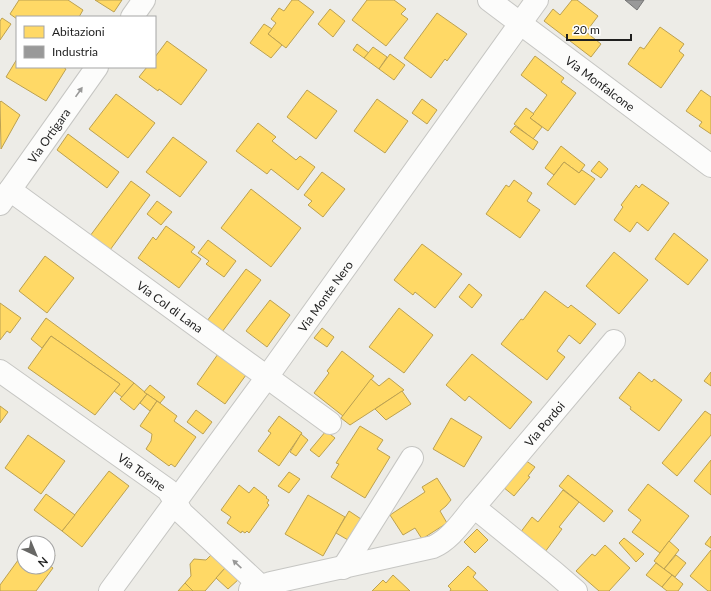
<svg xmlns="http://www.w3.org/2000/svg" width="711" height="591" viewBox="0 0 711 591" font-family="Lato,sans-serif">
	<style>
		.homes { fill: #ffd966; stroke: #bca151 }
		.industry { fill: #999; stroke: #747474 }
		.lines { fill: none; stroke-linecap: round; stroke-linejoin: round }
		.minor-casing { stroke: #c6c6c3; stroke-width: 24 }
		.minor { stroke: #fcfcfb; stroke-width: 22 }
		.oneway { fill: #999998 }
		.labels { text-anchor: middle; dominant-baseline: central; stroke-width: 4; stroke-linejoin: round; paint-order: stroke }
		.street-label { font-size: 12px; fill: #1f1f1f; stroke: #fff }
	</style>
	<rect width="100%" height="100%" fill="#edece7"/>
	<g class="homes">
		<polygon points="19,0 68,0 83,10 79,17 17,17 17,19 10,14"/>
		<polygon points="95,0 122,0 114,12"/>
		<polygon points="292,0 298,0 314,12 286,48 268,34 276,23 271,19 279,8 284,11"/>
		<polygon points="367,0 394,0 406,9 401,14 408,19 386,46 352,20"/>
		<polygon points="572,0 577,0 598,16 586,32 601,44 591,57 544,21 553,9 560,15"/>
		<polygon points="330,9 345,21 333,37 318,24"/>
		<polygon points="437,13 467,34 447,61 445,59 431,78 404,58"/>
		<polygon points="2,18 11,24 0,40 0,21"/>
		<polygon points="264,24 272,29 268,34 282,45 271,58 250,43"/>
		<polygon points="660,27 684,44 679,51 684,55 661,88 628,64 640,47 644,49"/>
		<polygon points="167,41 207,70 181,105 159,89 158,91 139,77 147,67 155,67 155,57"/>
		<polygon points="357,44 369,53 364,58 353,50"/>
		<polygon points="373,47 387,57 379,69 364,58"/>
		<polygon points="390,54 405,65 394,80 379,69"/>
		<polygon points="535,56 564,78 561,82 576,93 548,131 530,118 547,95 521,75"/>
		<polygon points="17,59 17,67 63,67 66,69 46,101 6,77"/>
		<polygon points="307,90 337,111 316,139 287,117"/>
		<polygon points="701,90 711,97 711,134 699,126 702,122 686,111"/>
		<polygon points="116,94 155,123 128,158 89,129"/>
		<polygon points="377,99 408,121 385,153 354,131"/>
		<polygon points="422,99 437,110 427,124 412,113"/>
		<polygon points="1,101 20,115 1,149 0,102"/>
		<polygon points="526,108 534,114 530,118 542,127 533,139 514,124"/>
		<polygon points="258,123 276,137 272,141 296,160 300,156 315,167 298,190 271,169 267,174 236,151"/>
		<polygon points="515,126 538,142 533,150 510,132"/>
		<polygon points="68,134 119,172 107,188 57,150"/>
		<polygon points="173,137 207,162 180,197 146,172"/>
		<polygon points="561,146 585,165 579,173 564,162 554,175 545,168"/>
		<polygon points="599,161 608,169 601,178 591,171"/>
		<polygon points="564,162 579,173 582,170 595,179 575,205 547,184"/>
		<polygon points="322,172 345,189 323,217 308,205 312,201 304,195"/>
		<polygon points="514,180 532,193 527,201 540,210 520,238 486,214 506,185 509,187"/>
		<polygon points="131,181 150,195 110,250 90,236"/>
		<polygon points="642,184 669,203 648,231 637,222 630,232 614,220 623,207 621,205 636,185 639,188"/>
		<polygon points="251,189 301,228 271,267 221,228"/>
		<polygon points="157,201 172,212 161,225 147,214"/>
		<polygon points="166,226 195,247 191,252 201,259 179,288 138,258 153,237 156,240"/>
		<polygon points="674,233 708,260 688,285 655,259"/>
		<polygon points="208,240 236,261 224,277 206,264 209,261 198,253"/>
		<polygon points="422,244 462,274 435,308 415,292 413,295 394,280"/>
		<polygon points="614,252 648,280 619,314 586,286"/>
		<polygon points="45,256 74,278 47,313 19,291"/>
		<polygon points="246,269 261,280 222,332 207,321"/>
		<polygon points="469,284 482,295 472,308 459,297"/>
		<polygon points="545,291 568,308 571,305 596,324 580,344 569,335 557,351 565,357 547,380 501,344 521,319 523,320"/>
		<polygon points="270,300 290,315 267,347 246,331"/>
		<polygon points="0,303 21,318 10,333 7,331 0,340"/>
		<polygon points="399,308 433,335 404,373 369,347"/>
		<polygon points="46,318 134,383 122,397 114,391 120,384 51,336 42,348 31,339"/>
		<polygon points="322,328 334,337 327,347 314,338"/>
		<polygon points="51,336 120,384 95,415 28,368"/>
		<polygon points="342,351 374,376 343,416 314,393 329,373 327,371"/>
		<polygon points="218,354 246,375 225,404 197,384"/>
		<polygon points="472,354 532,402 510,429 469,396 465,401 446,385"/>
		<polygon points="639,372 652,382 654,379 682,400 659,431 630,409 631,407 619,398"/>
		<polygon points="711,372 711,386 704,381"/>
		<polygon points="389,378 404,390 350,425 341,418 371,379 379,386"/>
		<polygon points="134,383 147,394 134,410 120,399"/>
		<polygon points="150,385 165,397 160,403 144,392"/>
		<polygon points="402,391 411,404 386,420 375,409"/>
		<polygon points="147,394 157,401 150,411 140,403"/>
		<polygon points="157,401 177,416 174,421 196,437 175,467 171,464 169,466 146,449 151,441 152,434 140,426"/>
		<polygon points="0,406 8,412 0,423"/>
		<polygon points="196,410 212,422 203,434 187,422"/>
		<polygon points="705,411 711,415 711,435 677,476 662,463"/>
		<polygon points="279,416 302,433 279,466 258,451 271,433 268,431"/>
		<polygon points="451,418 482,437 464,467 433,449"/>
		<polygon points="360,426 383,440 377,449 390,457 365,498 331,477 339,464 336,463"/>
		<polygon points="326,431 335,438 319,457 310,450"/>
		<polygon points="301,434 308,440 296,456 290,452"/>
		<polygon points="28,435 65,461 41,494 5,468"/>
		<polygon points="525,460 535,467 528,476 530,477 514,496 503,487"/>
		<polygon points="711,460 711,495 694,481"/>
		<polygon points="109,471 129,486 82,547 62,531"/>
		<polygon points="289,472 300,479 289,493 278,486"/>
		<polygon points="568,475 613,511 604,522 559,486"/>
		<polygon points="437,478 451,500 446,506 440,511 447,523 422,539 415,528 403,535 390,515 425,492 422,487"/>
		<polygon points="648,484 689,516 660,553 632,532 641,520 628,510"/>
		<polygon points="239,485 249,493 254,487 267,497 266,498 269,500 267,503 269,505 249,533 247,531 245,533 242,531 241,533 227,523 231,517 221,510"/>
		<polygon points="563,490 579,502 559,527 562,529 545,552 520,533 532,517 538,522"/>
		<polygon points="46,494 75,515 62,531 34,510"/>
		<polygon points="308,495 345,517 323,556 285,534"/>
		<polygon points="349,511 361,519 348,540 336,533"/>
		<polygon points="477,529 488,540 475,553 464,542"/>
		<polygon points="711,536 711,548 705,544"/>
		<polygon points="624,538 644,554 636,562 619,543"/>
		<polygon points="669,541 679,550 664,569 654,561"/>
		<polygon points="605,545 630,568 609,591 599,591 576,571 592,554 595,556"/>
		<polygon points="48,550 55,555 49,565 53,568 36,591 0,591 0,585 24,552 24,567 48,567"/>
		<polygon points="711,550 711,591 708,591 690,576"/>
		<polygon points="212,554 226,567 205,591 193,591 185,583 191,576 190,564 194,559 206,560"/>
		<polygon points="676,555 686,563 675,577 664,569"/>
		<polygon points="656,563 672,575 662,587 646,575"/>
		<polygon points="468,566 476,573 473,577 488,591 450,591 451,589 448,586"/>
		<polygon points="226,567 239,579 228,589 216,578"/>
		<polygon points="393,575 410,591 372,591 383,580 386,583"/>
		<polygon points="672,575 683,584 678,591 667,591 662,587"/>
		<polygon points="185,583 193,591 178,591"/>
	</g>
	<polygon class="industry" points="625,0 644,0 637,10"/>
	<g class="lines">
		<defs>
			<g id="minor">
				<path id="s1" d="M489 0 711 166"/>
				<polyline points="132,17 144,0"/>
				<path id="s2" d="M10 190 330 423"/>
				<path id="s3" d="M0 204 97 67"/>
				<path id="s4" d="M0 371 168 490 182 513 266 591"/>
				<polyline points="343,568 412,458"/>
				<path d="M250 590 271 583 433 547C451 539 462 521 474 507"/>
				<path id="s5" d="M110 591 267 377 537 0"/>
				<path id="s6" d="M576 591 554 572 474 507 614 341"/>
			</g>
		</defs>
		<use href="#minor" class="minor-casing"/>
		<use href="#minor" class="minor"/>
	</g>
	<defs><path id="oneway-solid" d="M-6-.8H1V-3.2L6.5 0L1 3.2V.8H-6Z"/></defs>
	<g class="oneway">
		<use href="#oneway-solid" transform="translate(79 92) rotate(-55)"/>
		<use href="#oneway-solid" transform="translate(237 564) rotate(-137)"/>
	</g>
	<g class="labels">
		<g class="street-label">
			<text stroke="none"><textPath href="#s1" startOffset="139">Via Monfalcone</textPath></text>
			<text stroke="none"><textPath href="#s3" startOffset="84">Via Ortigara</textPath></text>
			<text stroke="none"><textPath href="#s5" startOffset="365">Via Monte Nero</textPath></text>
			<text stroke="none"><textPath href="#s2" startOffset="198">Via Col di Lana</textPath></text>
			<text stroke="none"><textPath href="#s6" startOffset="241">Via Pordoi</textPath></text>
			<text stroke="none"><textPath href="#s4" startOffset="174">Via Tofane</textPath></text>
		</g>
	</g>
	<rect x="16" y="16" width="140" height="52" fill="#ffffff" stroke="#a5a5a5"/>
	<rect x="24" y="26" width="20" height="12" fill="#ffd966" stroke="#a5a5a5"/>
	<text x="52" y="36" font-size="12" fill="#1f1f1f">Abitazioni</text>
	<rect x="24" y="46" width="20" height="12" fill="#999999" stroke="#a5a5a5"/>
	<text x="52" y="56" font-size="12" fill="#1f1f1f">Industria</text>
	<g transform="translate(36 555) rotate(136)"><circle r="19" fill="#ffffff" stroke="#a5a5a5"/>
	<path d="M0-3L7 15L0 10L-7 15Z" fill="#676765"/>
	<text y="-6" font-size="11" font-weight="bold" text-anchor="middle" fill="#1f1f1f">N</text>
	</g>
	<path d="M567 34v6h64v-6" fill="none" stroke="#1f1f1f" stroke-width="2"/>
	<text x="573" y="34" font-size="12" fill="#1f1f1f" stroke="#ffffff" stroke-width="3" paint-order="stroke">20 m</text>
</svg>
